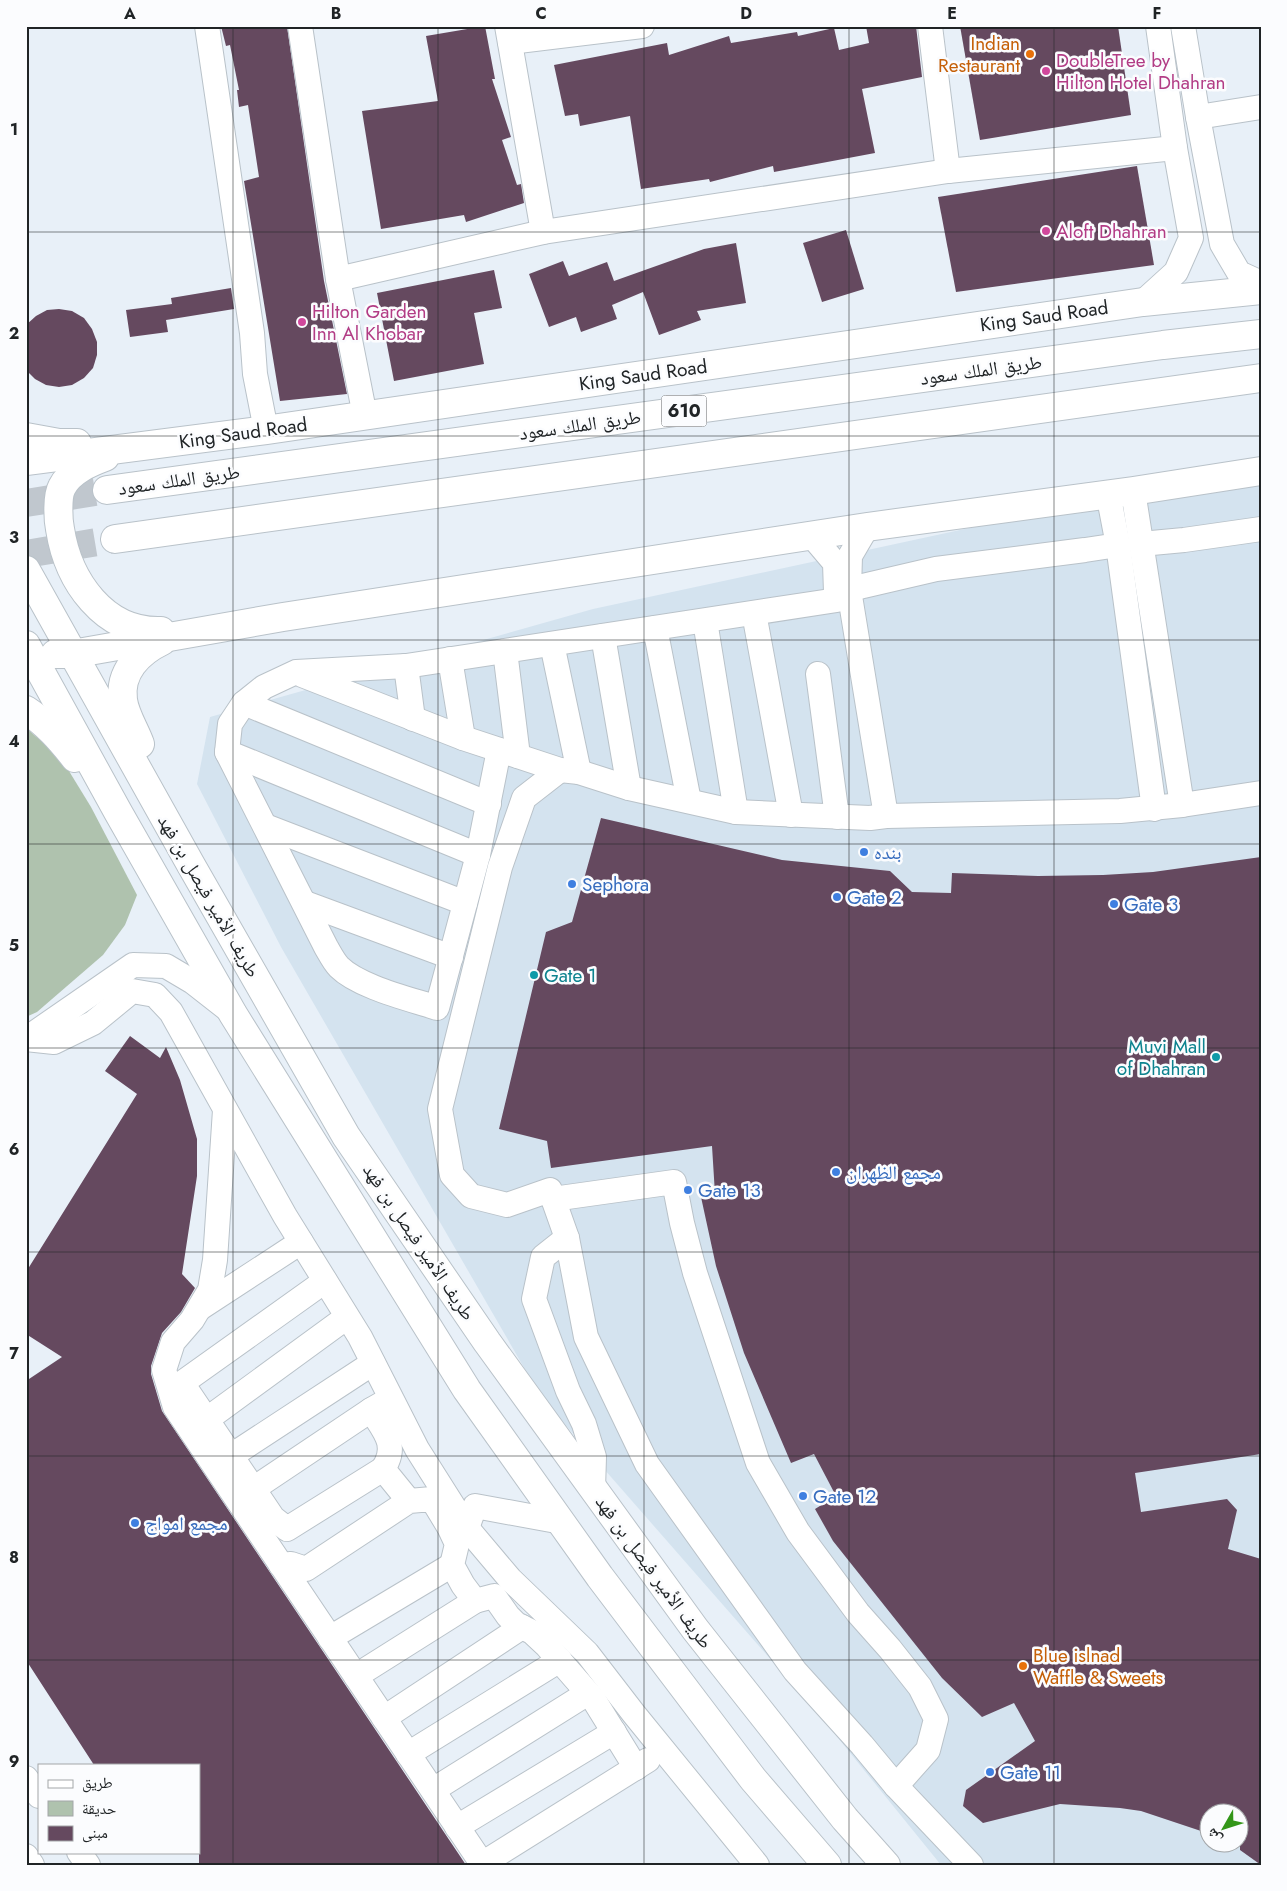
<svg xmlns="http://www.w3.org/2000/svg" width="1287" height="1891" viewBox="0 0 1287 1891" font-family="Jost,'Noto Naskh Arabic',sans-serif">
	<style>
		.built { fill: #d4e3ef; fill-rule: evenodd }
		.green { fill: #afc2ae }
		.building { fill: #65495f }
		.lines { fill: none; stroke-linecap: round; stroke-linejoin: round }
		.major-tunnel { stroke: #c0c7ce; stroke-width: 28; stroke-dasharray: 28 14; stroke-linecap: butt }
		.minor-casing { stroke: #b9c2c9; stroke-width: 26 }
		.major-casing { stroke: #b9c2c9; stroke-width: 30 }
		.minor { stroke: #fff; stroke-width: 24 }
		.major { stroke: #fff; stroke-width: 28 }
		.grid { fill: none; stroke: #202426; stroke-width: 1; stroke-opacity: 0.55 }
		.food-dot { fill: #e8710a; stroke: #fbfcfe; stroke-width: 2 }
		.hotel-dot { fill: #d1479c; stroke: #fbfcfe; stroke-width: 2 }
		.shop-dot { fill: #3f7fe0; stroke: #fbfcfe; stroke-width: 2 }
		.culture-dot { fill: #0f9aa8; stroke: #fbfcfe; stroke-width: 2 }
		.labels { text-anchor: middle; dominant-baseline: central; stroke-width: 5; stroke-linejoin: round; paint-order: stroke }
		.shield { fill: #fbfcfe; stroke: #626567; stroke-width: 1 }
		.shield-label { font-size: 18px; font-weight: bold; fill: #202426 }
		.food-label { font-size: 19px; fill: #c56008; stroke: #fbfcfe; text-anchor: end }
		.hotel-label { font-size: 19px; fill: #b23c85; stroke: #fbfcfe; text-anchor: start }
		.street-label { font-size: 19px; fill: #202426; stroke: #fbfcfe }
		.shop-label { font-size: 19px; fill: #366cbe; stroke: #fbfcfe; text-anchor: start }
		.culture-label { font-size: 19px; fill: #0d838f; stroke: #fbfcfe; text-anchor: start }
		.neatline { fill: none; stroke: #202426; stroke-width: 2 }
		.grid-label { font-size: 16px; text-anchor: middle; font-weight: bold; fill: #202426 }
	</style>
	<rect width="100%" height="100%" fill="#e8f0f8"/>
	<path class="built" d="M1261 475V1865H941L821 1717 541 1397 281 947 197 784 210 717 593 609 1030 515ZM1210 1814H1240V1844H1210Z"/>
	<polygon class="green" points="26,728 61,758 91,807 137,895 125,925 103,955 37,1012 26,1017"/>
	<g class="building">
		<polygon points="221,26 287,26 324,281 347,394 280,401 244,181 259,177 248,105 239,107 237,90 239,90 230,45 226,46"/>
		<polygon points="485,26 495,79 492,79 511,137 502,140 517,185 521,184 524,203 466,222 464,215 381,229 362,111 438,101 426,36"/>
		<polygon points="866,26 916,26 922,77 862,89 875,153 774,172 773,166 710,182 709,179 641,189 630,116 580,126 578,114 565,116 554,65 667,43 669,55 729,36 731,43 797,32 798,36 834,28 839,50 869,43"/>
		<polygon points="960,26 1118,26 1131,115 980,140"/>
		<polygon points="1137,166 1154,265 956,292 938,197"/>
		<polygon points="846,230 864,289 822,302 803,243"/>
		<polygon points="736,243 746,303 697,311 701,320 659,335 643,292 612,305 617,319 581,332 576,317 549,327 529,274 563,261 569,276 607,262 614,281 704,249"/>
		<polygon points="494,270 502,308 474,313 484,364 394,381 377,293"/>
		<polygon points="231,288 234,309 166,320 168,332 130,337 126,310 172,304 171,298"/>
		<polygon points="59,309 72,311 84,318 92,329 97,342 97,355 93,368 84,378 72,385 59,387 46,385 35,379 26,370 26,325 36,316 47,310"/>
		<polygon points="601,818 782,860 890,871 912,892 951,893 952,873 1038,876 1103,875 1153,872 1261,857 1261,1454 1135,1473 1141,1512 1227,1499 1237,1510 1228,1549 1261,1559 1261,1865 1240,1850 1240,1814 1210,1814 1210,1834 1141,1811 1120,1808 1060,1804 983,1823 963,1806 966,1790 1035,1741 1014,1703 982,1717 942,1678 833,1541 815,1509 836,1496 814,1454 791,1463 744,1353 716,1266 701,1197 715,1194 712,1146 551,1168 547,1141 499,1129 546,932 572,922"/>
		<polygon points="130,1036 160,1058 166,1047 180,1080 197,1139 197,1176 182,1274 195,1288 181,1312 162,1333 151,1366 151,1374 162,1411 466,1865 199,1865 199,1765 94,1765 26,1660 26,1381 62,1357 26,1334 26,1272 137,1094 105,1071"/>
	</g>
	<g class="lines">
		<g class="major-tunnel">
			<polyline points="26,503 107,490"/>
			<polyline points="26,554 115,539"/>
		</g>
		<defs>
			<g id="minor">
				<polyline points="207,26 252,333 255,374 266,430"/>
				<polyline points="300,26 338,279 365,416"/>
				<polyline points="507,26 543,232"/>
				<polyline points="930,26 948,171"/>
				<polyline points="1183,26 1198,117 1222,244 1239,273 1261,283"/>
				<polyline points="510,42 642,26"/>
				<polyline points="1198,117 1261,107"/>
				<polyline points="338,279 543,232 948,171 1175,148"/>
				<polyline points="1143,302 1176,272 1191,238 1175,148 1158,26"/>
				<polyline points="1133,491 1182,805"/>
				<polyline points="1108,493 1118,545 1154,809"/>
				<polyline points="867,527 850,556 849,590 886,816"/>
				<polyline points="813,537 835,563 836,592"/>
				<polyline points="1141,544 1184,540 1261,529"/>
				<polyline points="754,613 791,815"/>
				<polyline points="705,621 736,812"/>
				<polyline points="655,628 689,801"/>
				<polyline points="603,636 629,788"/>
				<polyline points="552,644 579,772"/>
				<polyline points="505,651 518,756"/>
				<polyline points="450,659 463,738"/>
				<polyline points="406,666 413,719"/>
				<polyline points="818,674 837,817"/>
				<polyline points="302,675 463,738 560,770 579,772 629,788 736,812 870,818 886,816 1120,811 1182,805 1261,793"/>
				<polyline points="244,703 489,804"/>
				<path d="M499 750 478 855 437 1008C410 999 359 987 339 967 334 962 330 954 326 947L227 752 230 724 244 703 264 687 296 672 406 666 837 600 849 590 863 586 936 569 1085 550 1118 545"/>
				<polyline points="227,752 478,855"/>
				<polyline points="560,770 524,798 500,867 440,1109 452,1175 471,1196 507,1205 550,1190 567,1238 586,1337 647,1464 795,1671 862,1745 896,1786 971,1865"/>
				<polyline points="265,826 465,903"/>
				<polyline points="305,903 451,957"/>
				<polyline points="26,1039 54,1042 93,1023 132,991 155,995 171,1012 285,1216 360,1337 417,1449 467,1528 510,1579 587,1653 634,1714 757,1865"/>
				<polyline points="26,1039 133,965 166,966 193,982 230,1011"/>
				<polyline points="225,1110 215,1260 210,1290 192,1320 173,1342 164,1370 175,1407 483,1865"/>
				<polyline points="553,1199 674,1182 682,1223 695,1273 758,1463 798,1532 858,1613 890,1649 920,1687 936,1719 928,1750 896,1786"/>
				<polyline points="567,1238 543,1257 534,1299 568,1391 584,1424 594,1457 593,1489"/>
				<polyline points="325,1281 182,1383 273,1518 287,1529 383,1469"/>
				<polyline points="200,1308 301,1242"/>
				<path d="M385 1402 371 1410C384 1431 399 1445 383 1469L409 1501"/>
				<polyline points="206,1420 347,1317"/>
				<polyline points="231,1456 373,1363"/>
				<polyline points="253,1489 371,1410"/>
				<polyline points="467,1528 475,1506 562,1522"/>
				<polyline points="281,1565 291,1564 306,1569 409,1501 432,1499 449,1527 457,1544 452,1565 463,1585 475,1601 494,1596 508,1616 516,1624 532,1632 547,1646 594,1700 636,1768"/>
				<polyline points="330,1638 452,1565"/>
				<polyline points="356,1676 475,1601"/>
				<polyline points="384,1718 522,1627"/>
				<polyline points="408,1754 560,1660"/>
				<polyline points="26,1778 39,1796"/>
				<polyline points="433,1790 588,1693"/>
				<polyline points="457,1827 614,1732"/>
				<polyline points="79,1852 88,1865"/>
				<polyline points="26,1856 32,1865"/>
				<polyline points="482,1864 648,1760"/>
			</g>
			<g id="major">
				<polyline points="26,437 59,443 77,443"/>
				<path d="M105 457C89 463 70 471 62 487 57 496 58 519 60 529 68 581 104 633 161 631"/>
				<polyline points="26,461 266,430 1143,302 1261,290"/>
				<polyline points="107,490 1163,345 1261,334"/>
				<polyline points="115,539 1261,378"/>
				<polyline points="26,570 191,865 346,1136 487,1342 695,1629 845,1819 886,1865"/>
				<polyline points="26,645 118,812 233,1014 467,1390 600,1577 753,1779 827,1865"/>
				<polyline points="55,654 72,654 283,617 867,527 1133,491 1261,471"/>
				<path d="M26 710C46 723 60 739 75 758"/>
				<path d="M140 744C135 730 125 715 123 700 119 672 139 652 162 641"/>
			</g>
		</defs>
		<use href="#minor" class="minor-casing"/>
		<use href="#major" class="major-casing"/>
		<use href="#minor" class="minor"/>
		<use href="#major" class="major"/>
	</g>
	<path class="grid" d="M233 26V1865M438 26V1865M644 26V1865M849 26V1865M1054 26V1865M26 232H1261M26 436H1261M26 640H1261M26 844H1261M26 1048H1261M26 1252H1261M26 1456H1261M26 1660H1261"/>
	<g class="food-dot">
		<circle cx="1030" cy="54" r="5"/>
		<circle cx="1023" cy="1666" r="5"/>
	</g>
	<g class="hotel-dot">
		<circle cx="1046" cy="71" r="5"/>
		<circle cx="1046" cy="231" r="5"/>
		<circle cx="302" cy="322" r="5"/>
	</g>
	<g class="shop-dot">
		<circle cx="864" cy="852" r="5"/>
		<circle cx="572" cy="884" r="5"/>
		<circle cx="837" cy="897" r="5"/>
		<circle cx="1114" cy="904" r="5"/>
		<circle cx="836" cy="1172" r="5"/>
		<circle cx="688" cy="1190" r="5"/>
		<circle cx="803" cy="1496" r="5"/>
		<circle cx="135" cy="1523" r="5"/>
		<circle cx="990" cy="1772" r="5"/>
	</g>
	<g class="culture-dot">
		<circle cx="534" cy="975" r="5"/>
		<circle cx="1216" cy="1057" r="5"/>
	</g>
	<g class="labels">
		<rect class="shield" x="661.5" y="395.5" width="45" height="31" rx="4"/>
		<g class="shield-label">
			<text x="684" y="411">610</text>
		</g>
		<g class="food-label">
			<text x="1020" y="43">Indian<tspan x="1020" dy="22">Restaurant</tspan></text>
			<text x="1033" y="1655" text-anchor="start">Blue islnad<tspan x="1033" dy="22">Waffle &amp; Sweets</tspan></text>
		</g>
		<g class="hotel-label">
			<text x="1056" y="60">DoubleTree by<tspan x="1056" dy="22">Hilton Hotel Dhahran</tspan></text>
			<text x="1056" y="231">Aloft Dhahran</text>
			<text x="312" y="311">Hilton Garden<tspan x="312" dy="22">Inn Al Khobar</tspan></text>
		</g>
		<g class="street-label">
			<text transform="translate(1044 316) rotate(-8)">King Saud Road</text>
			<text transform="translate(981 370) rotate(-8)">طريق الملك سعود</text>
			<text transform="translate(643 375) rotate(-8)">King Saud Road</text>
			<text transform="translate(580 425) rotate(-8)">طريق الملك سعود</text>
			<text transform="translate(243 433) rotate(-8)">King Saud Road</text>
			<text transform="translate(179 480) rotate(-8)">طريق الملك سعود</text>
			<text transform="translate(209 896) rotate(60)">طريف الأمير فيصل بن فهد</text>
			<text transform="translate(419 1242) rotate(56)">طريف الأمير فيصل بن فهد</text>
			<text transform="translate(654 1572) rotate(54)">طريف الأمير فيصل بن فهد</text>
		</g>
		<g class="shop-label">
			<text x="874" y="852">بنده</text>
			<text x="582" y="884">Sephora</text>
			<text x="847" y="897">Gate 2</text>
			<text x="1124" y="904">Gate 3</text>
			<text x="846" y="1172">مجمع الظهران</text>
			<text x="698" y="1190">Gate 13</text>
			<text x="813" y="1496">Gate 12</text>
			<text x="145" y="1523">مجمع امواج</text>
			<text x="1000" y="1772">Gate 11</text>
		</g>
		<g class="culture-label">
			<text x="544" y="975">Gate 1</text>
			<text x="1206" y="1046" text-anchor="end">Muvi Mall<tspan x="1206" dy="22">of Dhahran</tspan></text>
		</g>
	</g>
	<rect width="1287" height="1891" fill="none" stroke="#fbfcfe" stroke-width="55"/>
	<rect x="38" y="1764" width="162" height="90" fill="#fbfcfe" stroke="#a3a6a8"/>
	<rect x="48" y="1780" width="25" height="8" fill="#ffffff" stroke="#a3a6a8"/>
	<text x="82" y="1788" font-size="15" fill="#202426">طريق</text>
	<rect x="48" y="1801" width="25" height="15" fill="#afc2ae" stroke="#a3a6a8"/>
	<text x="82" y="1814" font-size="15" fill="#202426">حديقة</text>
	<rect x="48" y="1826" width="25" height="15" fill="#65495f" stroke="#a3a6a8"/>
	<text x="82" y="1838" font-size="15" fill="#202426">مبنى</text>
	<g transform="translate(1224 1828) rotate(231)"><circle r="24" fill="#fbfcfe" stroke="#a3a6a8"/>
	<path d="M0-4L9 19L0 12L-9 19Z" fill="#339619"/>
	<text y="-8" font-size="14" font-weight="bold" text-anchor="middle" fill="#202426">ش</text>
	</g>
	<rect x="28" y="28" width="1232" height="1836" class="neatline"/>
	<g class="grid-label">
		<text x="130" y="19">A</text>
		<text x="336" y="19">B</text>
		<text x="541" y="19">C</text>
		<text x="746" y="19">D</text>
		<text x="952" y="19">E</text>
		<text x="1157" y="19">F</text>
		<text x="14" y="135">1</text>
		<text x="14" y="339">2</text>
		<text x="14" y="543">3</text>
		<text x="14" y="747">4</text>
		<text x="14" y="951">5</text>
		<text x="14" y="1155">6</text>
		<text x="14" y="1359">7</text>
		<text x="14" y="1563">8</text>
		<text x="14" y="1767">9</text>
	</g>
</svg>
